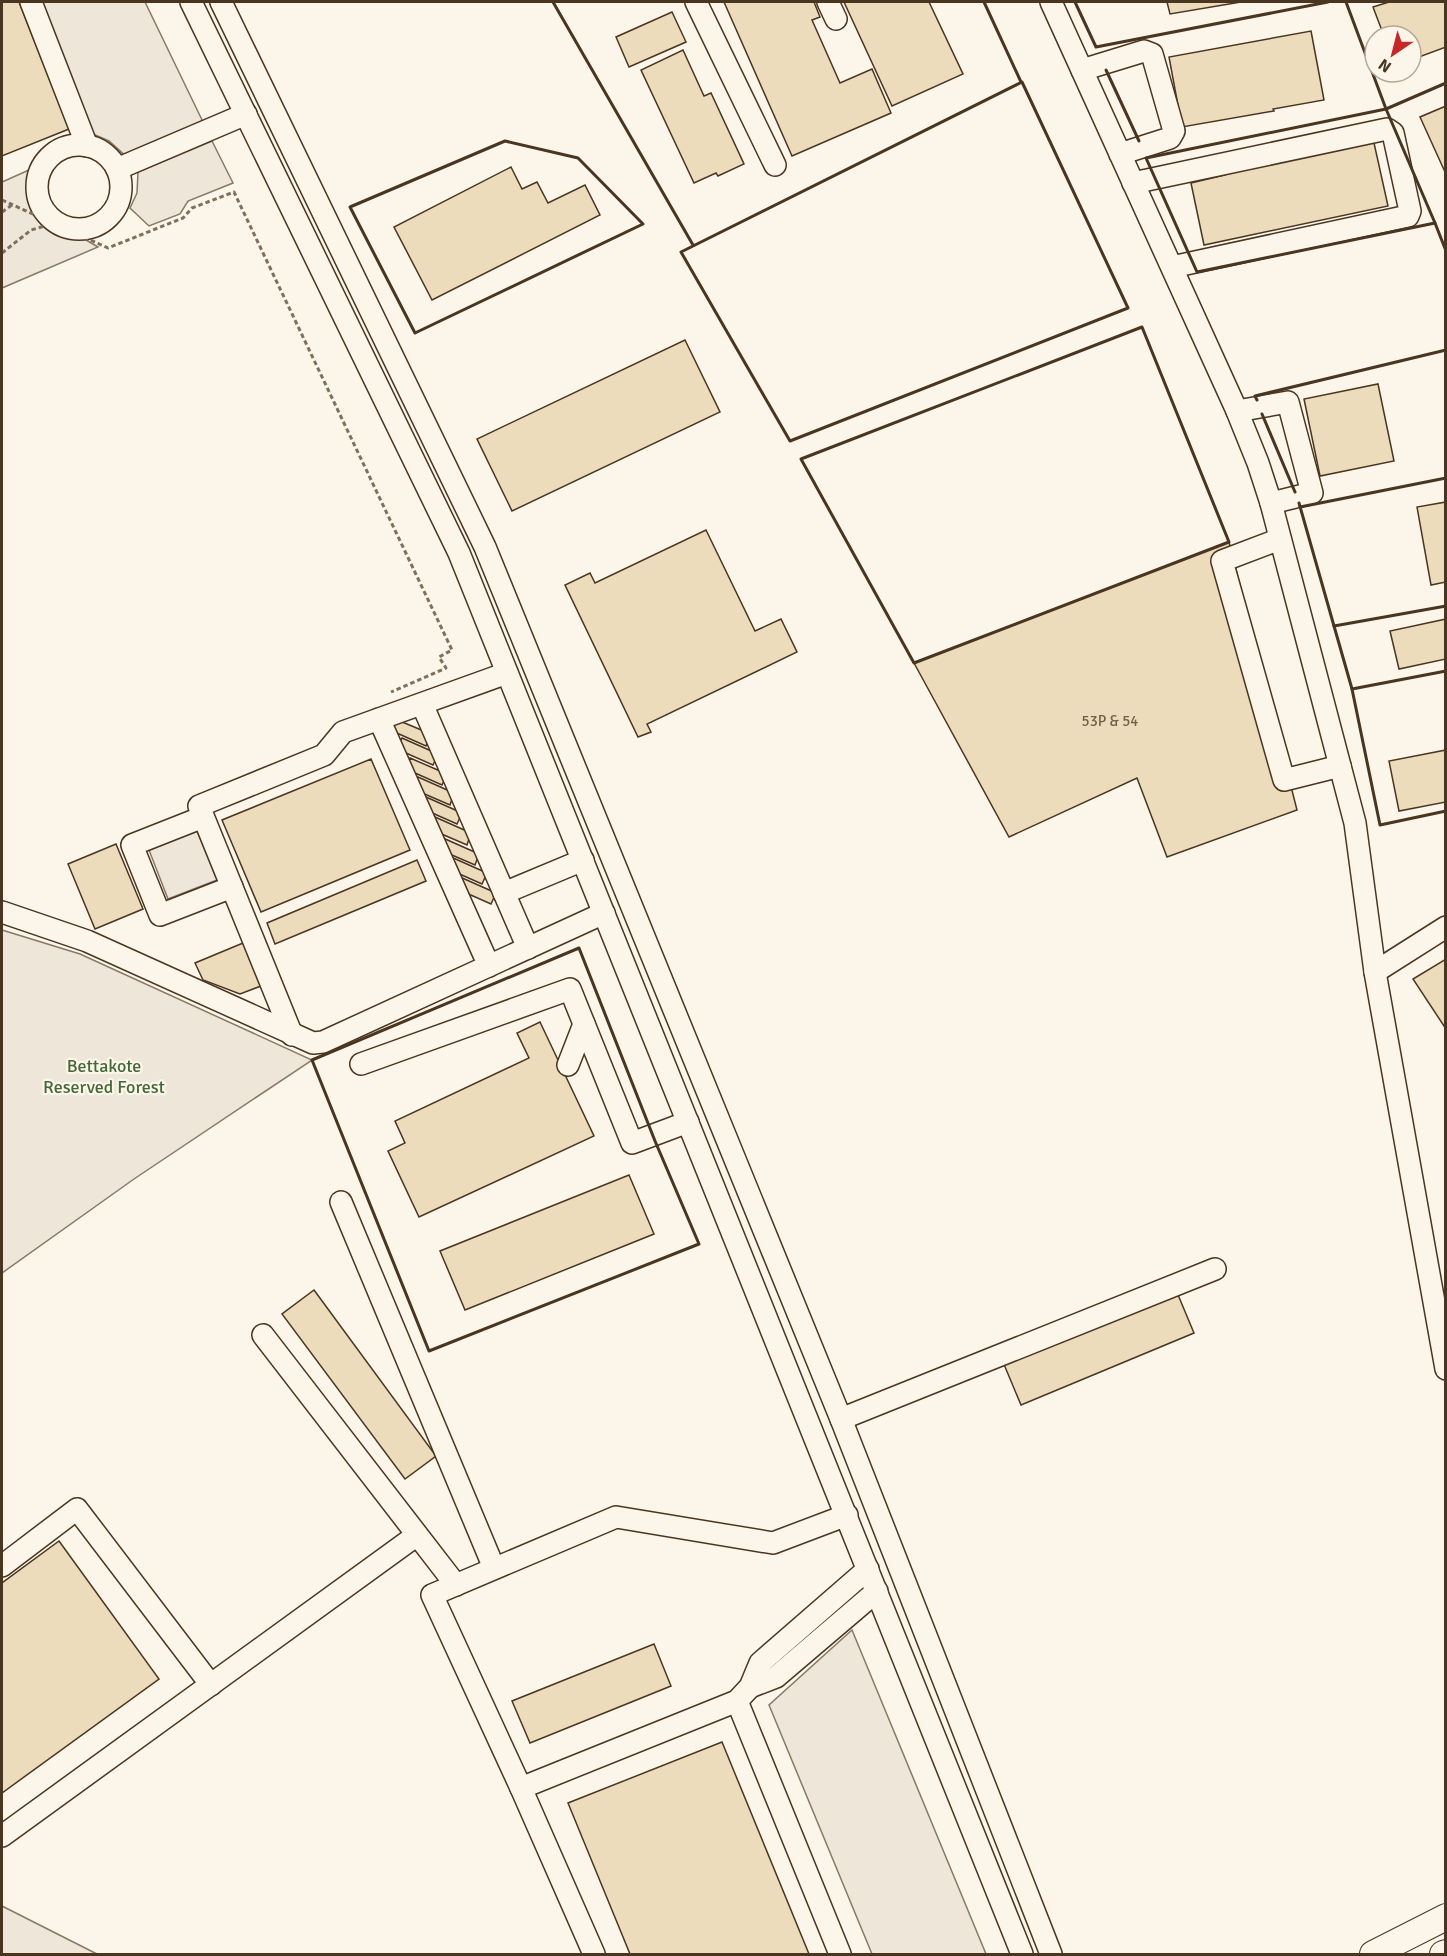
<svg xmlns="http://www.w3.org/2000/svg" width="1447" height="1956" viewBox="0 0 1447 1956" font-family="Signika,sans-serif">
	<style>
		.green { fill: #ede6d9; stroke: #887966; stroke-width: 1.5 }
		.building { fill: #ecdcbc; stroke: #4a3520; stroke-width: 1.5 }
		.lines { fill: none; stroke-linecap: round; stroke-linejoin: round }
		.minor-casing { stroke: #4a3520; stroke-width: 24 }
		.major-casing { stroke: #4a3520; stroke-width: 28 }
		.path { stroke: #7f6f5c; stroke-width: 3; stroke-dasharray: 4.5 3; stroke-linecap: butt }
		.minor { stroke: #fbf6e9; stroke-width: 21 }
		.major { stroke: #fbf6e9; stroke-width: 26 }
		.wall { stroke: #4a3520; stroke-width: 3 }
		.labels { text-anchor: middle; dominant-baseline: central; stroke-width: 4.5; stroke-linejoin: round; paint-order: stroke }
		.number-label { font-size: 15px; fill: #725f47 }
		.park-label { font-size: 18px; fill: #436837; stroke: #fbf6e9 }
	</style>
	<rect width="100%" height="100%" fill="#fbf6e9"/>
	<g class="green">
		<polygon points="37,2 145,2 204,124 127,157 109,141 86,131"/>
		<polygon points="212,141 233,183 188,201 180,214 149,226 130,208 137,193 138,172"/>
		<polygon points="29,170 27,197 37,211 98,247 2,288 2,182"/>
		<polygon points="197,831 217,880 168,899 149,850"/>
		<polygon points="2,930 80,954 312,1060 134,1179 2,1273"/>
		<polygon points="852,1630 986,1954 872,1954 769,1705"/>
		<polygon points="2,1906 97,1954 2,1954"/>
	</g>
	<g class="building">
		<polygon points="2,2 19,2 69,129 2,156"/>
		<polygon points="724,2 814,2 820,17 812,20 840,83 872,69 891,113 792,156"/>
		<polygon points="844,2 929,2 963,74 892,106"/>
		<polygon points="1167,2 1241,2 1170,14"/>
		<polygon points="1389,2 1446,2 1446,47 1411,60 1411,36 1384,36 1373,7"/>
		<polygon points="672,12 686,42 629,67 616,37"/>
		<polygon points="1311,31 1324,100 1273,109 1274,111 1182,127 1169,57"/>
		<polygon points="683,50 704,96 711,93 744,164 718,176 716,173 694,183 641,70"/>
		<polygon points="1446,106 1446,171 1445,172 1420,117"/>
		<polygon points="1372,134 1388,206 1204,245 1191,183 1225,175 1223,165"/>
		<polygon points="511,167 522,189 537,182 548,203 585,185 600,215 432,300 394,227"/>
		<polygon points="685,340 720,412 512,511 477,439"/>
		<polygon points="1378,384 1394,461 1320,476 1304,399"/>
		<polygon points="1446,502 1446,582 1431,585 1417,507"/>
		<polygon points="706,530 755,631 781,619 797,652 647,724 651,732 638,737 565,585 590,573 595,583"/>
		<polygon points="1229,542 1297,810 1167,857 1137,778 1009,837 914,663"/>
		<polygon points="1446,619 1446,659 1399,669 1390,631"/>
		<polygon points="395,719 431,734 426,746 390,730"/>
		<polygon points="402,738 438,754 433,765 397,749"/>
		<polygon points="1446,750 1446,802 1399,811 1389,761"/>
		<polygon points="410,758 447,774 442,785 406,769"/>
		<polygon points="371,759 410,850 261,912 222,820"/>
		<polygon points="418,777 454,793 450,805 413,789"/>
		<polygon points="426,797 462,813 457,824 421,808"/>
		<polygon points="435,817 471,833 467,845 430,829"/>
		<polygon points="443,838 479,854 475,865 438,849"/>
		<polygon points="116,844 143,909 95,929 68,864"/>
		<polygon points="451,857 487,873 482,884 446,868"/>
		<polygon points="417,860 426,881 275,944 267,923"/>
		<polygon points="460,877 496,893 491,904 455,888"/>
		<polygon points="243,943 261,986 240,994 203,980 195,963"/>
		<polygon points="1446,959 1446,1029 1413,979"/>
		<polygon points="540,1022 594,1136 419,1217 388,1151 405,1143 395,1121 529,1058 517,1033"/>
		<polygon points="629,1175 654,1234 465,1310 440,1251"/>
		<polygon points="314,1290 436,1456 405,1479 282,1314"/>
		<polygon points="1176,1290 1194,1333 1021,1405 1003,1362"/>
		<polygon points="59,1541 159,1679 2,1793 2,1583"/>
		<polygon points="654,1644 671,1686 530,1743 512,1701"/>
		<polygon points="722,1742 809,1954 630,1954 568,1803"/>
	</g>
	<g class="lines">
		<defs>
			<g id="minor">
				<polyline points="31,2 87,146"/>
				<polyline points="191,2 459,553 1022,1954"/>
				<polyline points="221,2 485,547 841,1419 1051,1954"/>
				<polyline points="696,2 775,165"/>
				<polyline points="828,2 836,19"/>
				<polyline points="1051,2 1237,411 1258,463 1271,503 1355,823 1375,972 1446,1369"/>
				<polyline points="1082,70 1144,51 1152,54 1174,131 1170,138 1120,154"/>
				<circle cx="79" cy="187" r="42"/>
				<polyline points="117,169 246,114"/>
				<polyline points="1133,183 1387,129 1393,133 1410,211 1408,216 1172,267"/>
				<polyline points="1237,411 1288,402 1312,493 1271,503"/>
				<polyline points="1280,539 1222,561 1284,780 1340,766"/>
				<polyline points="422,704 528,948"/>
				<polyline points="379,719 489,966"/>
				<polyline points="203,817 132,845 160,915 232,887"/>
				<polyline points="504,893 583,860"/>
				<polyline points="2,912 87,941 313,1043 323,1042 604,913"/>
				<polyline points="1375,972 1446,927"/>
				<polyline points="292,1035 199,806 324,755 343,732 507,673"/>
				<polyline points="361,1064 570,989 632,1143 688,1122"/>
				<polyline points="568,1065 584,1024"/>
				<polyline points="341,1202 494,1568"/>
				<polyline points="263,1335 456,1585"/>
				<polyline points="841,1419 1215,1269"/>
				<polyline points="2,1566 77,1509 211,1685"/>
				<polyline points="750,1687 776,1677 877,1591"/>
				<polyline points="737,1701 840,1954"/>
				<polyline points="521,1788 432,1595 616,1517 773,1543 847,1515"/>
				<polyline points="2,1836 417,1535"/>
				<polyline points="594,1954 521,1788 737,1701 750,1687 760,1663 868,1569"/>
			</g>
			<g id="major">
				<polyline points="1373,1954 1446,1917"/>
				<polyline points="1443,1954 1446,1953"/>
			</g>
		</defs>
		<use href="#minor" class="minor-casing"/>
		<use href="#major" class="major-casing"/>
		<g class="path">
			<polyline points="2,200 108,248 183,218 192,208 234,192 452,650 439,657 446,668 391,692"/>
			<polyline points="2,212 12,205"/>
			<polyline points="2,253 31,230 52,224"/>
		</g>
		<use href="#minor" class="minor"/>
		<use href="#major" class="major"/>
		<g class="wall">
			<polyline points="553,2 693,245"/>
			<polyline points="984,2 1021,82"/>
			<polyline points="1075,2 1096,47 1328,2"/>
			<polyline points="1346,2 1386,109 1446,83"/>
			<polyline points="1106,70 1139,141"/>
			<polygon points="1022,82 1128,308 790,441 681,252"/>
			<polygon points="1386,109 1435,223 1197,272 1146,158"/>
			<polygon points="505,141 578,158 643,224 415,333 350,207"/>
			<polyline points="1435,223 1446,251"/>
			<polygon points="1142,327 1229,542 914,663 801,459"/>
			<polyline points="1257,400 1255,396 1446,350"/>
			<polyline points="1262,414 1295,492"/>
			<polyline points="1299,503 1334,626 1446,606"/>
			<polyline points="1300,507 1446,478"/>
			<polyline points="1334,626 1352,689 1446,671"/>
			<polyline points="1352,689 1380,825 1446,811"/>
			<polygon points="579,948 655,1141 699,1244 429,1351 312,1060"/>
		</g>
	</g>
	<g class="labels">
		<g class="number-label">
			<text x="1110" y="721">53P &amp; 54</text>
		</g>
		<g class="park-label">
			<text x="104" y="1066">Bettakote<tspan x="104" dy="21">Reserved Forest</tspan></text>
		</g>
	</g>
	<rect width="1447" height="1956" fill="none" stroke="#4a3520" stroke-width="6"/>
	<g transform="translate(1393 54) rotate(215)"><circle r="28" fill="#fbf6e9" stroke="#b4a999" stroke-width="1.5"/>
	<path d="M0-4.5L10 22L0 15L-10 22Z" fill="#c62828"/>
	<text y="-9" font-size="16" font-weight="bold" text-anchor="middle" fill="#4a3520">N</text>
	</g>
</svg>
